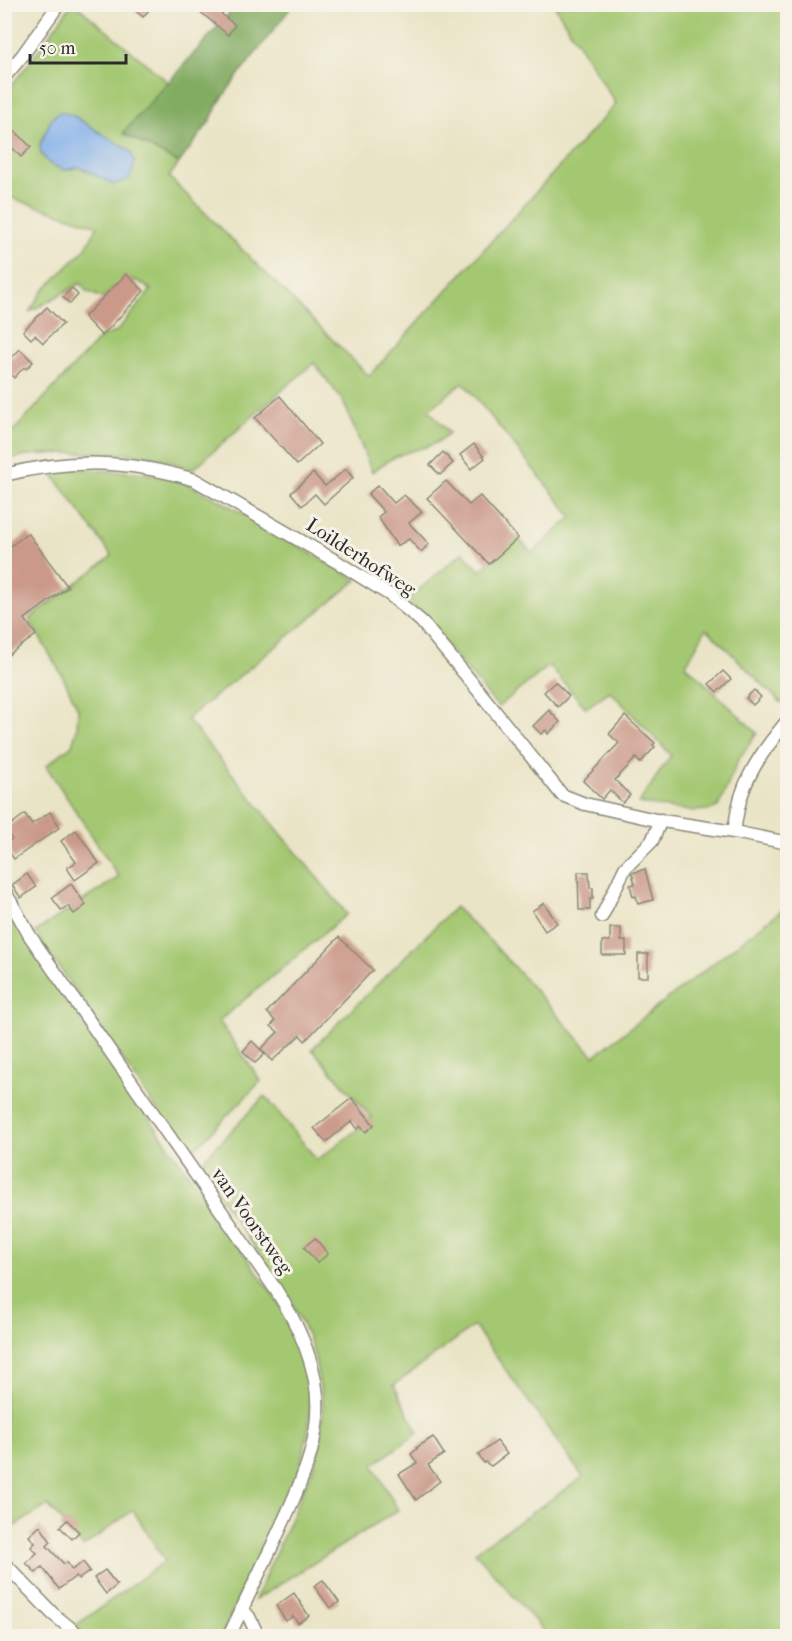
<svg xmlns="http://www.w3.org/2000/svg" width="792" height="1641" viewBox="0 0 792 1641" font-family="'IM FELL French Canon',serif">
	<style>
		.green { fill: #a4c872; stroke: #687a4e; stroke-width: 1.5; fill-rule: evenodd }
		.forest { fill: #83ac64; stroke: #576c48; stroke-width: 1.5 }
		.water { fill: #7faee9; stroke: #556c8a; stroke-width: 1.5 }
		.building { fill: #ca9989 }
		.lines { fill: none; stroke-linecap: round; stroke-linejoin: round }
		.street-casing { stroke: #8a8878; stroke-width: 15 }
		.street { stroke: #fff; stroke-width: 12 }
		.labels { text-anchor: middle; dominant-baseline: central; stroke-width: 6; stroke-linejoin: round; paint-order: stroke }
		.street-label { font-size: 20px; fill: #2b2b2b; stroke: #f7f3e8 }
	</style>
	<rect width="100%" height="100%" fill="#f7f3e8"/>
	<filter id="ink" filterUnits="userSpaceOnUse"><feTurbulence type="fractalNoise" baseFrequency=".0167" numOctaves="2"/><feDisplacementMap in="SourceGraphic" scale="12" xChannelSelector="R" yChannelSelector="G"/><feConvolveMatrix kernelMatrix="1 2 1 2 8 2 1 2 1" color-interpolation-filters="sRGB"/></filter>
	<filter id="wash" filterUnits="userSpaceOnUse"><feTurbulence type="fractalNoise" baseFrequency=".008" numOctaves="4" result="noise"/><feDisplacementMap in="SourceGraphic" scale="24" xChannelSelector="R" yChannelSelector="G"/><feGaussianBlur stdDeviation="1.35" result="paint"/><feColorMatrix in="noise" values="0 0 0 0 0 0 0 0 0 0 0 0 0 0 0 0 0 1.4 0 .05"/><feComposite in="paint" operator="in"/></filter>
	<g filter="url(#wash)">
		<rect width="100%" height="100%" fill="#eae4c6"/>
		<g class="green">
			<path d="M71 5H76L168 82 123 133 179 163 169 177 369 376 616 104 554 5H787V694L781 703 709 631 706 629 686 665 757 733 738 760 719 806C704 817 658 806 639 803L671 755 610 691 586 708 549 666 498 707 413 605 407 600 463 552 480 571 517 537 532 553 572 517 463 382 429 410 449 433C433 449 416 448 397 456 388 460 380 466 372 472L343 401 314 363 288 385 192 470C153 451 111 452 69 453 47 454 25 453 5 461V440L101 337 116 332 151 290 138 281 128 279 114 287 102 298 86 291 81 283 29 312 43 291 85 249 98 226 5 196V93L31 61ZM56 114 72 115 130 151 98 177 80 167 64 170 50 164 41 154 40 145 42 139 50 122Z"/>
			<polygon points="68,469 131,472 174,477 221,501 357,580 187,719 347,914 219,1021 261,1081 193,1151 183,1148 35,932 119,877 46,766 72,745 77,729 78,709 63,677 29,619 112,556 51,472"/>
			<path d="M4 901 89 1032 278 1302C283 1311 289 1321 294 1331 309 1364 314 1406 306 1442 304 1451 301 1460 299 1469L221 1636H88L75 1626 165 1561 133 1510 83 1547 48 1505 5 1532Z"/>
			<polygon points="787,906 787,1636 548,1636 475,1552 583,1477 474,1326 394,1385 418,1433 373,1465 398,1510 255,1600 313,1468 320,1445 323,1405 315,1358 308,1336 288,1295 204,1174 201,1166 203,1160 265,1096 317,1160 372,1118 312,1049 455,907 495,946 594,1056"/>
		</g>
		<polygon class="forest" points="237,5 268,5 272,7 274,5 293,5 237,77 218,104 210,121 179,163 123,133"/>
		<path class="water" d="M61 112 72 115 130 151C137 161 134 169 129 179L114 185 80 167 64 170 50 164 41 154 40 145 50 122 56 114Z"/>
		<g id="blocks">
			<g class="building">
				<polygon points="127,4 154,4 143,17"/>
				<polygon points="191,4 209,4 235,25 228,35"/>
				<polygon points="15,131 31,147 21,157 5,140"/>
				<polygon points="126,274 144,291 102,336 84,317"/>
				<polygon points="72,288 78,295 70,304 63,297"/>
				<polygon points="47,307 63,324 43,343 35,335 31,339 23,331"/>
				<polygon points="20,349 33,362 26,369 24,367 14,378 4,368 4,366"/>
				<polygon points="280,396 320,444 297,465 255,418"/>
				<polygon points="474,444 485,458 471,469 460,455"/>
				<polygon points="443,452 453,463 440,475 430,465"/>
				<polygon points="346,469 353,478 324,504 315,494 302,506 291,493 313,473 325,486"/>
				<polygon points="446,481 469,505 480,496 518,538 489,564 427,498"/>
				<polygon points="378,485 394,503 404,495 422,512 409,523 429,544 421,552 409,539 397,546 378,517 384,512 368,494"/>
				<polygon points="28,533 68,587 25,619 36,635 4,658 4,551"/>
				<polygon points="723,671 731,679 717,692 709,684"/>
				<polygon points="555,682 569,696 558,707 544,692"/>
				<polygon points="754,690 761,697 753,705 746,698"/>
				<polygon points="549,710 560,722 548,734 546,730 541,734 533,726"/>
				<polygon points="625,716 655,743 653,745 655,747 640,763 636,758 615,780 630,795 623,803 610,790 602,799 583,781 619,743 609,734"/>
				<polygon points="50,812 60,827 14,859 4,845 12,839 5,829 25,814 32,824"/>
				<polygon points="76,830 99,863 75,880 67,868 76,862 61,841"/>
				<polygon points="645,869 653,900 638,904 636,896 633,897 630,885 635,884 632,873"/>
				<polygon points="578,872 589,872 590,888 593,888 593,899 590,899 590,910 579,910"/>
				<polygon points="27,874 36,887 21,898 12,885"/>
				<polygon points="71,884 86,905 74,914 68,906 61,910 52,898"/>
				<polygon points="544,903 557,923 545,931 532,911"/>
				<polygon points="610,928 621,928 621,941 626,941 626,955 602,955 602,941 610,941"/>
				<polygon points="339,937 373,970 305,1041 300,1035 272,1061 261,1049 278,1032 271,1026 275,1021 267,1012"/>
				<rect x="638" y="954" width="10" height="23"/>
				<polygon points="252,1041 265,1054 255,1063 243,1051"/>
				<polygon points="352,1098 374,1125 366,1132 361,1126 357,1129 352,1121 326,1142 314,1128"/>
				<polygon points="315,1238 328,1254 317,1263 304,1247"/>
				<polygon points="433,1437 444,1454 428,1465 440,1481 416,1500 399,1474 417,1463 411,1454 417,1449 416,1448"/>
				<polygon points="497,1441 507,1454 491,1466 485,1462 484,1463 478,1455"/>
				<polygon points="67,1520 79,1532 72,1539 60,1527"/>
				<polygon points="40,1526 51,1542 47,1546 64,1564 67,1562 72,1570 83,1562 90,1571 79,1579 76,1576 59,1589 42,1567 36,1573 26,1563 37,1553 31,1547 35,1543 29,1536"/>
				<polygon points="105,1570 117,1585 106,1594 94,1578"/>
				<polygon points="323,1580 339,1602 330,1608 314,1586"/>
				<polygon points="294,1593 309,1616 298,1623 293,1616 286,1621 276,1606"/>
			</g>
		</g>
	</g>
	<g filter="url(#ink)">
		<use href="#blocks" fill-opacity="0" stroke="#8a8878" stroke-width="1.5"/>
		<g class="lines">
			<defs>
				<g id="street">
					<polyline points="4,77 22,56 59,4"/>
					<path d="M4 475C71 458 129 460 195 480L339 563 390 595 421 621 469 679 562 795 585 804 656 820 734 832 788 843"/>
					<path d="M734 832C736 819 738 805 742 794 751 766 770 742 788 720"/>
					<path d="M4 890 30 936 276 1290C294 1318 309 1348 315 1381 326 1438 297 1491 274 1542 259 1573 244 1605 229 1636"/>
					<polyline points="602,916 625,868 652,841 661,820"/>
					<polyline points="4,1563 53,1614 80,1636"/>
					<polyline points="242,1609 249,1617 258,1636"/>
				</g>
			</defs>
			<use href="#street" class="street-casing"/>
			<use href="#street" class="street"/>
		</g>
	</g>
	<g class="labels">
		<g class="street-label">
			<text transform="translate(361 557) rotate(33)">Loilderhofweg</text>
			<text transform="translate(252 1221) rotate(55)">van Voorstweg</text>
		</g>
	</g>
	<rect width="792" height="1641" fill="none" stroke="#f7f3e8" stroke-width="24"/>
	<path d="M30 54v9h96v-9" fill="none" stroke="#2b2b2b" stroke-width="3"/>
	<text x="39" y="54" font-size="18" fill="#2b2b2b" stroke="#f7f3e8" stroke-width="4.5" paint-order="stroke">50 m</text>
</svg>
